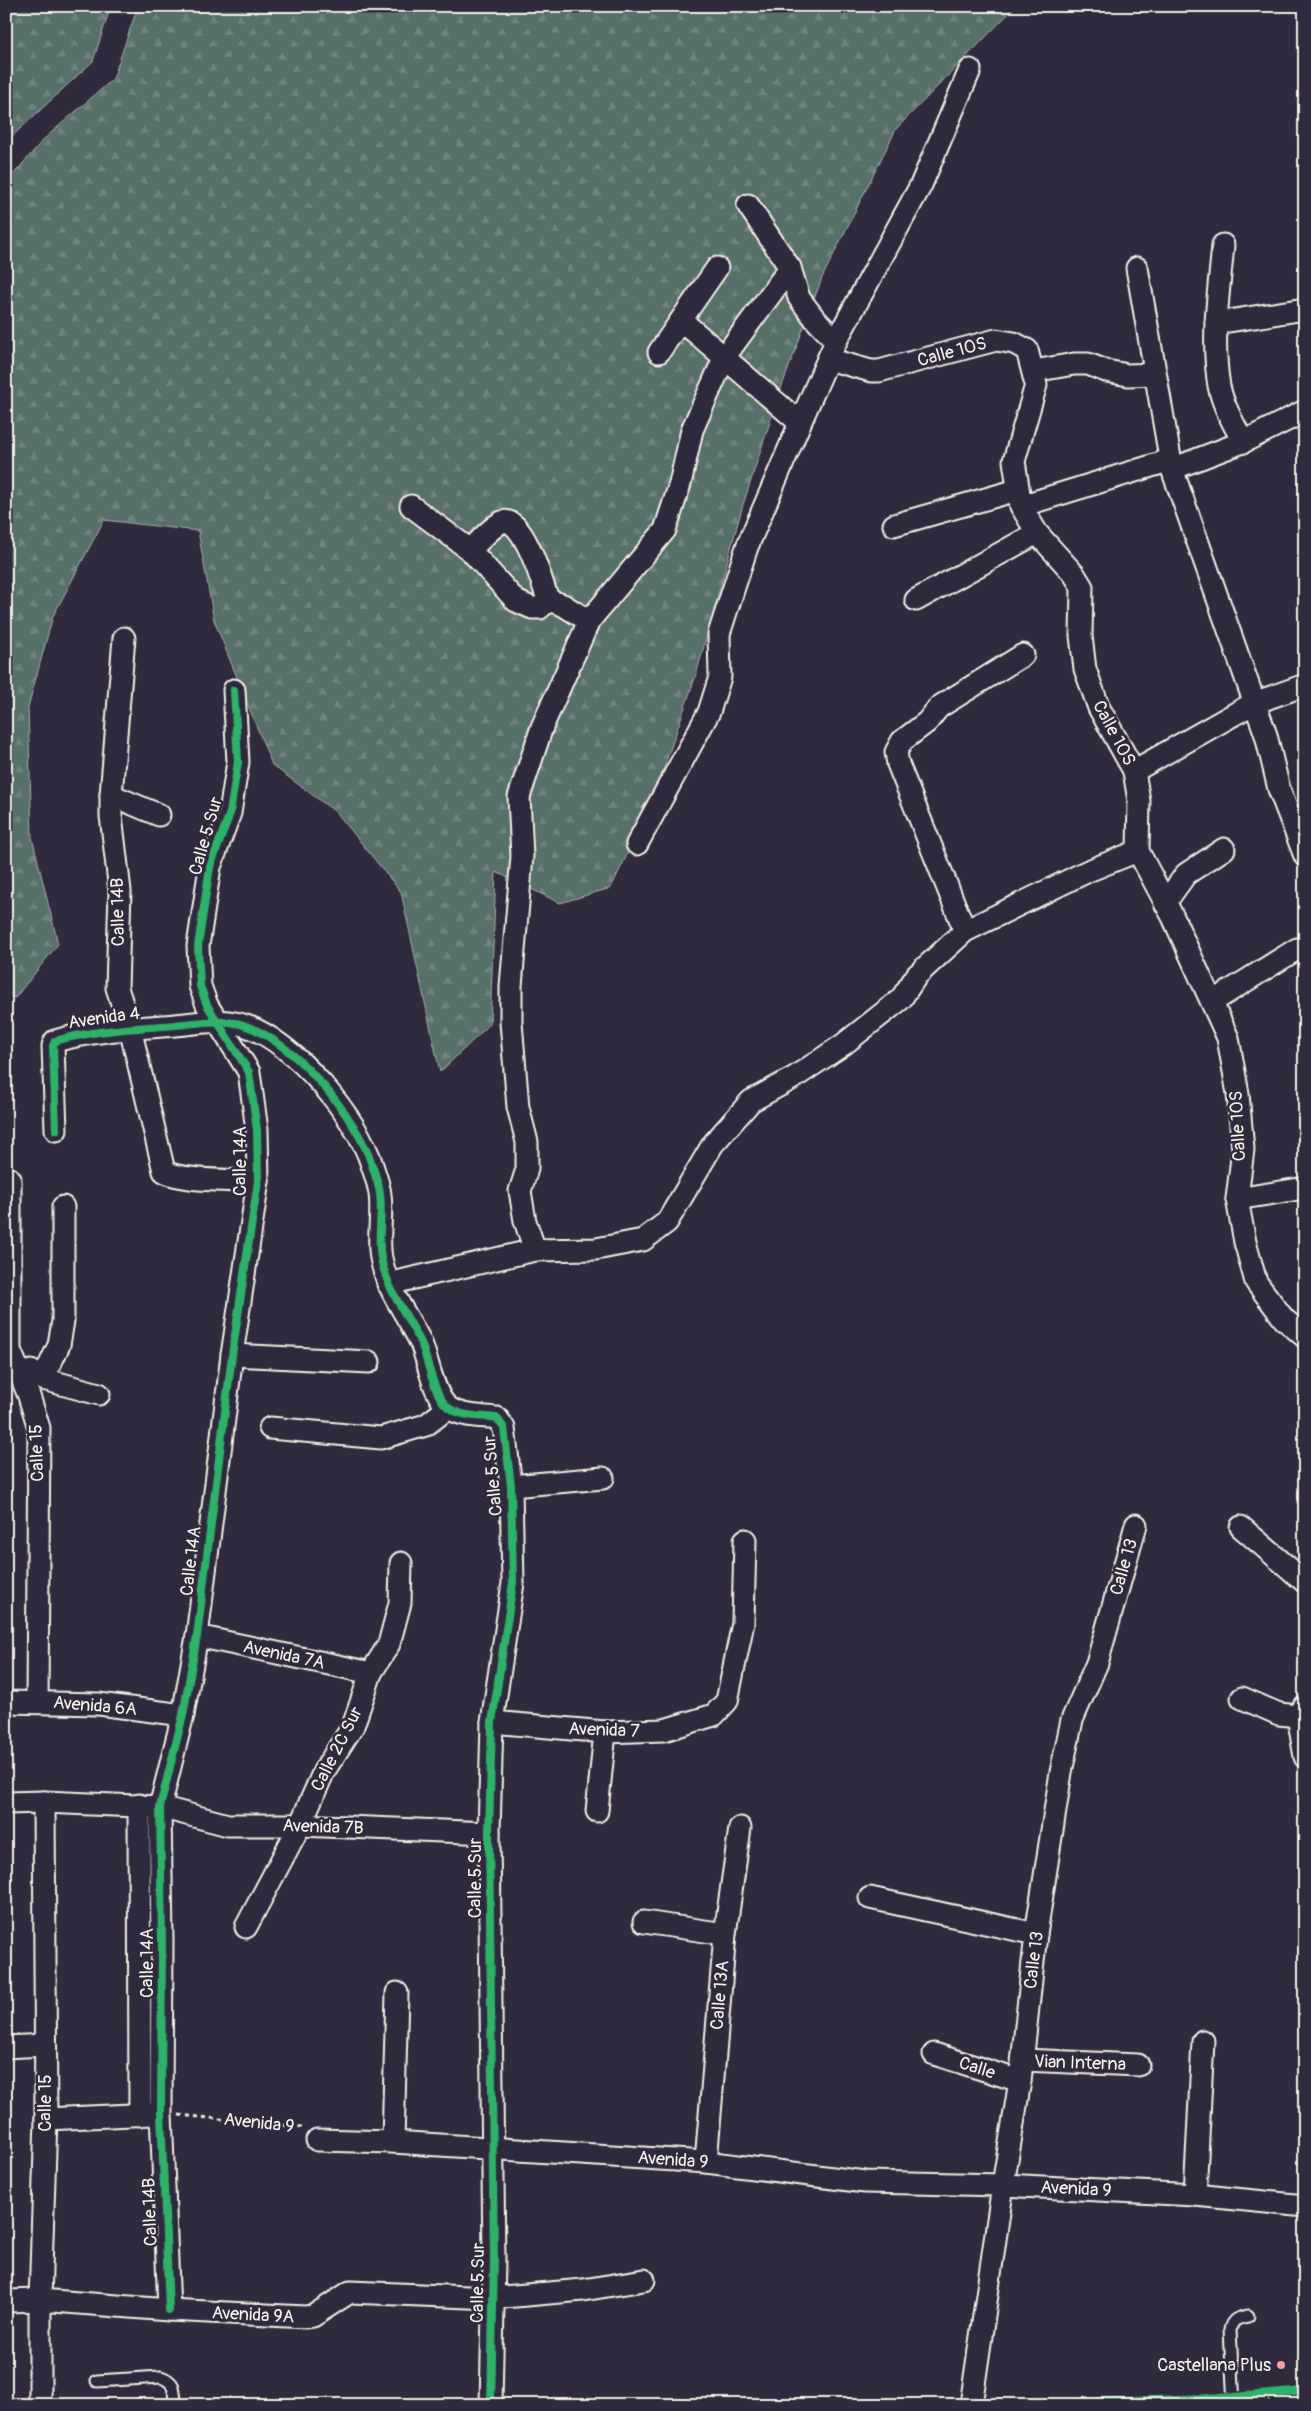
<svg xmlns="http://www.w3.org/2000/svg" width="1311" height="2411" viewBox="0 0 1311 2411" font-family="Pangolin,sans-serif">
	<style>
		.forest { fill: url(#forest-firs); stroke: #a6b0a9 }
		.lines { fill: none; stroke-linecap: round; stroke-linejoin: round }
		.lane-casing { stroke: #f4f1e8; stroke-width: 15 }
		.street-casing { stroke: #f4f1e8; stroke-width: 25 }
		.highway-casing { stroke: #f4f1e8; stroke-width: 31 }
		.path { stroke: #f4f1e8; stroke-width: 3; stroke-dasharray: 4 4; stroke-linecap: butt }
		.lane { stroke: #2f2a3d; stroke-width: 11 }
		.street { stroke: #2f2a3d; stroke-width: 21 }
		.highway { stroke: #2f2a3d; stroke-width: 28 }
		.cycleway-casing { stroke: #2f2a3d; stroke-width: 11 }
		.cycleway { stroke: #2db169; stroke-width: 8 }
		.poi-dot { fill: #ff9aa2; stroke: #2f2a3d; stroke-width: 2 }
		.labels { text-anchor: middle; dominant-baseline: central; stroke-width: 5; stroke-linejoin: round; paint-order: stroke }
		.street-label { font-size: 18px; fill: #f4f1e8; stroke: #2f2a3d }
		.poi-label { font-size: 18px; fill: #f4f1e8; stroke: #2f2a3d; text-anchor: end }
	</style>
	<defs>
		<pattern id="forest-firs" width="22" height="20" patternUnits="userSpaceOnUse" patternTransform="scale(1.25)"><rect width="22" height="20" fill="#596f6a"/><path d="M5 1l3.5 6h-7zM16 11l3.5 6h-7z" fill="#71847f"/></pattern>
	</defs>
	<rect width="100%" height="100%" fill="#2f2a3d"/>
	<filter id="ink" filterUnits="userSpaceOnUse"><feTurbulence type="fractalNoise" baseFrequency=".02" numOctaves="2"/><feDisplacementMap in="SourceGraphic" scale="10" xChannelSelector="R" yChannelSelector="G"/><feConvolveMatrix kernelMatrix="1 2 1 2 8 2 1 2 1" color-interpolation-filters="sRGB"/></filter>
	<g filter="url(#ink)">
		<g class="forest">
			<polygon points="6,6 111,6 93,61 6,142"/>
			<polygon points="138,6 1016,6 896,129 822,278 779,394 742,508 696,675 651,805 611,888 560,903 496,872 490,1024 440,1072 401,892 337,813 272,765 214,620 198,531 104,520 53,616 28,707 32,837 58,944 15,998 6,995 6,183 44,139 113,79"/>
		</g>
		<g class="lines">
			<defs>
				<g id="lane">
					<path d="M97 2381 161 2377C176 2382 174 2391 175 2405"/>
					<path d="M1234 2405 1230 2330C1232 2319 1238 2318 1248 2316"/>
				</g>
				<g id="street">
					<polyline points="748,205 790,268 799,298 815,319 836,341"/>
					<path d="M1223 245C1219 291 1211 339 1219 386 1223 406 1234 424 1243 442"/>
					<polyline points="1137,268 1172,469 1266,735 1279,789 1305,856"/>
					<polyline points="681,320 800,423"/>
					<polyline points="1216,323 1305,309"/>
					<polyline points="659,352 717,268"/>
					<polyline points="828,359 871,371 879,371 996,340 1014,343 1027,350 1036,385 1014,461 1021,506 1037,533 1074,574 1082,587 1081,636 1085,669 1099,708 1134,771 1139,801 1138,851 1173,917 1228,1038 1238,1094 1243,1149 1237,1199 1245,1242 1256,1282 1284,1319 1305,1337"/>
					<polyline points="1034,371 1074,364 1088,364 1106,371 1128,375 1155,374"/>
					<polyline points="1172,469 1243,442 1305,411"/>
					<polyline points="411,506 470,550 516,601 532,608 540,608 548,600 563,605 589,621"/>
					<polyline points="1021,506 1171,460"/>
					<polyline points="894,525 1017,490"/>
					<path d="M470 550C479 542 491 527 502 522 523 514 543 585 548 600"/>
					<polyline points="916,600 1037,533"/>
					<path d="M124 638 111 795V816L120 891 117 988 130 1028 164 1171C181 1182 237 1180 258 1181"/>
					<polyline points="1134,771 1254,703 1305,685"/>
					<polyline points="111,795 159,815"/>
					<polyline points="637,844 709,712 720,677 719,634 747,547 800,423 836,341 921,185 970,70"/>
					<polyline points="1165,903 1186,874 1224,849"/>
					<polyline points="965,931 898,764 896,752 902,741 927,722 939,707 1023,655"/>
					<polyline points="1212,1002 1297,949 1305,949"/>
					<path d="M56 1130 53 1046 55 1041C94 1030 135 1028 175 1025 198 1023 224 1018 246 1026 293 1041 358 1118 372 1165 375 1174 379 1185 380 1194 383 1215 377 1237 381 1258 387 1291 407 1314 421 1343 428 1360 434 1398 449 1408 462 1417 482 1416 497 1418L504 1428 511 1486 513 1583 492 1722 489 1833 494 2259 491 2405"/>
					<polyline points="6,1179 10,1179 10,1350 29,1396 39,1428 37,1702"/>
					<polyline points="1237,1199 1305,1188"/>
					<polyline points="535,1250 525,1221 520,1191 527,1169 527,1142 518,1107 511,1022 511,986 522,856 519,797 542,727 589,621 665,530 680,484 692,430 725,356 790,268"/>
					<polyline points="388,1284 535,1250 596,1249 643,1240 667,1222 713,1144 751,1101 795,1077 844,1044 901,999 917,975 965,931 1088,871 1138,851"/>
					<polyline points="232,1355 369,1362"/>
					<polyline points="31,1371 43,1379 99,1394"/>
					<polyline points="43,1379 59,1345 63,1321 63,1207"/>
					<polyline points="270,1428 381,1438 426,1425 448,1408"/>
					<polyline points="511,1486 603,1478"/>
					<polyline points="1241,1527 1305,1582"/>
					<polyline points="197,1636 371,1673"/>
					<polyline points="1242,1698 1279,1714 1298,1716 1305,1706"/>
					<polyline points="6,1702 99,1704 183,1715"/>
					<polyline points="1298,1716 1305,1757"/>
					<polyline points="492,1722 605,1732 664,1730 714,1715 727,1701 743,1623 745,1540"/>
					<polyline points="6,1803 44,1802 160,1807 228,1825 300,1825 489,1833"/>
					<polyline points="139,1805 140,2115"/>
					<polyline points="597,1811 605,1732"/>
					<polyline points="870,1898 1036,1934"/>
					<polyline points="644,1922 725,1934"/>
					<polyline points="246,1927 300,1825 324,1771 353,1726 371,1673 389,1644 400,1603 401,1563"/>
					<polyline points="6,2047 44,2045"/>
					<polyline points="934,2054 1020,2081"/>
					<polyline points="1023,2060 1138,2065"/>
					<polyline points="46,2119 153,2114"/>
					<polyline points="317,2140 393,2142 706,2162 865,2182 1003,2185 1195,2195 1305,2206"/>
					<polyline points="393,2142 397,1993"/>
					<polyline points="706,2162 725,1934 740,1828"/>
					<polyline points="1195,2195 1203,2041"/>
					<polyline points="6,2301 40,2300 169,2310 305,2317 313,2316 350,2292 492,2298 583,2290 644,2280"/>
					<polyline points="169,2310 161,2113 162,1941 160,1807 183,1715 197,1636 232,1355 258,1181 257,1130 249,1072 207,1005 200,986 198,946 210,867 230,813 238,762 234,690"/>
					<polyline points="40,2405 40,2300 46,2119 44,1802"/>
					<polyline points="971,2405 1003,2185 1020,2081 1036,1934 1061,1772 1072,1720 1097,1663 1136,1525"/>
				</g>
				<polyline id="highway" points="1283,2405 1305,2404"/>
			</defs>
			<use href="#lane" class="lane-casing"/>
			<use href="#street" class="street-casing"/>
			<use href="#highway" class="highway-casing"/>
			<polyline class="path" points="179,2115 302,2127"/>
			<use href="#lane" class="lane"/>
			<use href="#street" class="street"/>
			<use href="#highway" class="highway"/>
			<defs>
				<g id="cycleway">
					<path d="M56 1130 53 1046 55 1041C94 1030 135 1028 175 1025 198 1023 224 1018 246 1026 293 1041 358 1118 372 1165 375 1174 379 1185 380 1194 383 1215 377 1237 381 1258 387 1291 407 1314 421 1343 428 1360 434 1398 449 1408 462 1417 482 1416 497 1418L504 1428 511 1486 513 1583 492 1722 489 1833 494 2259 491 2405"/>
					<polyline points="169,2310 161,2113 162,1941 160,1807 183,1715 197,1636 232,1355 258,1181 257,1130 249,1072 207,1005 200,986 198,946 210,867 230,813 238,762 234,690"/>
					<polyline points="1013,2405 1234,2397 1305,2391"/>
				</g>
			</defs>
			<use href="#cycleway" class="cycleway-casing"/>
			<use href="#cycleway" class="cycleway"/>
		</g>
	</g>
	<circle class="poi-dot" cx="1281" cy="2365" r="5"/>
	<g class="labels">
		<g class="street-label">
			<text transform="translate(952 352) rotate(-15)">Calle 10S</text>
			<text transform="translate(1114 733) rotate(62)">Calle 10S</text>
			<text transform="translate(206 836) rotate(-74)">Calle 5 Sur</text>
			<text transform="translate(118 912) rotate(-91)">Calle 14B</text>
			<text transform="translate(104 1018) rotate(-8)">Avenida 4</text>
			<text transform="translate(1238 1126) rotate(-93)">Calle 10S</text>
			<text transform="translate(240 1161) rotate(-90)">Calle 14A</text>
			<text transform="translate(37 1453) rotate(-92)">Calle 15</text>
			<text transform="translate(493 1476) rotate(-95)">Calle 5 Sur</text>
			<text transform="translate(191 1561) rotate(-83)">Calle 14A</text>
			<text transform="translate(1124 1567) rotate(-74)">Calle 13</text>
			<text transform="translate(284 1655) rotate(12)">Avenida 7A</text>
			<text transform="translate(95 1706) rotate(5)">Avenida 6A</text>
			<text transform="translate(604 1730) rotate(2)">Avenida 7</text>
			<text transform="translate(337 1749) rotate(-63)">Calle 2C Sur</text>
			<text transform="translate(323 1827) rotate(2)">Avenida 7B</text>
			<text transform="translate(475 1878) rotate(-90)">Calle 5 Sur</text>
			<text transform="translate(1034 1960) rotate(-83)">Calle 13</text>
			<text transform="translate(147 1963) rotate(-90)">Calle 14A</text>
			<text transform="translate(720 1995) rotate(-85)">Calle 13A</text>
			<text transform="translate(1080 2063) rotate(2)">Vian Interna</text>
			<text transform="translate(977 2068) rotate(18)">Calle</text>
			<text transform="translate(45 2103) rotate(-90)">Calle 15</text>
			<text transform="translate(259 2123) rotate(6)">Avenida 9</text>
			<text transform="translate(673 2160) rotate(4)">Avenida 9</text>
			<text transform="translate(1076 2189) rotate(3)">Avenida 9</text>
			<text transform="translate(150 2212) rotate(-92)">Calle 14B</text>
			<text transform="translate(478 2283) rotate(-89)">Calle 5 Sur</text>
			<text transform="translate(253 2315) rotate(3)">Avenida 9A</text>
		</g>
		<g class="poi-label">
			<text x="1271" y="2365">Castellana Plus</text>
		</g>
	</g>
	<rect width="1311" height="2411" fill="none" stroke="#2f2a3d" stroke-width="25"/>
	<rect x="12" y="12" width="1286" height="2386" fill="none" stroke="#f4f1e8" stroke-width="2" filter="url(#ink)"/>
</svg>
